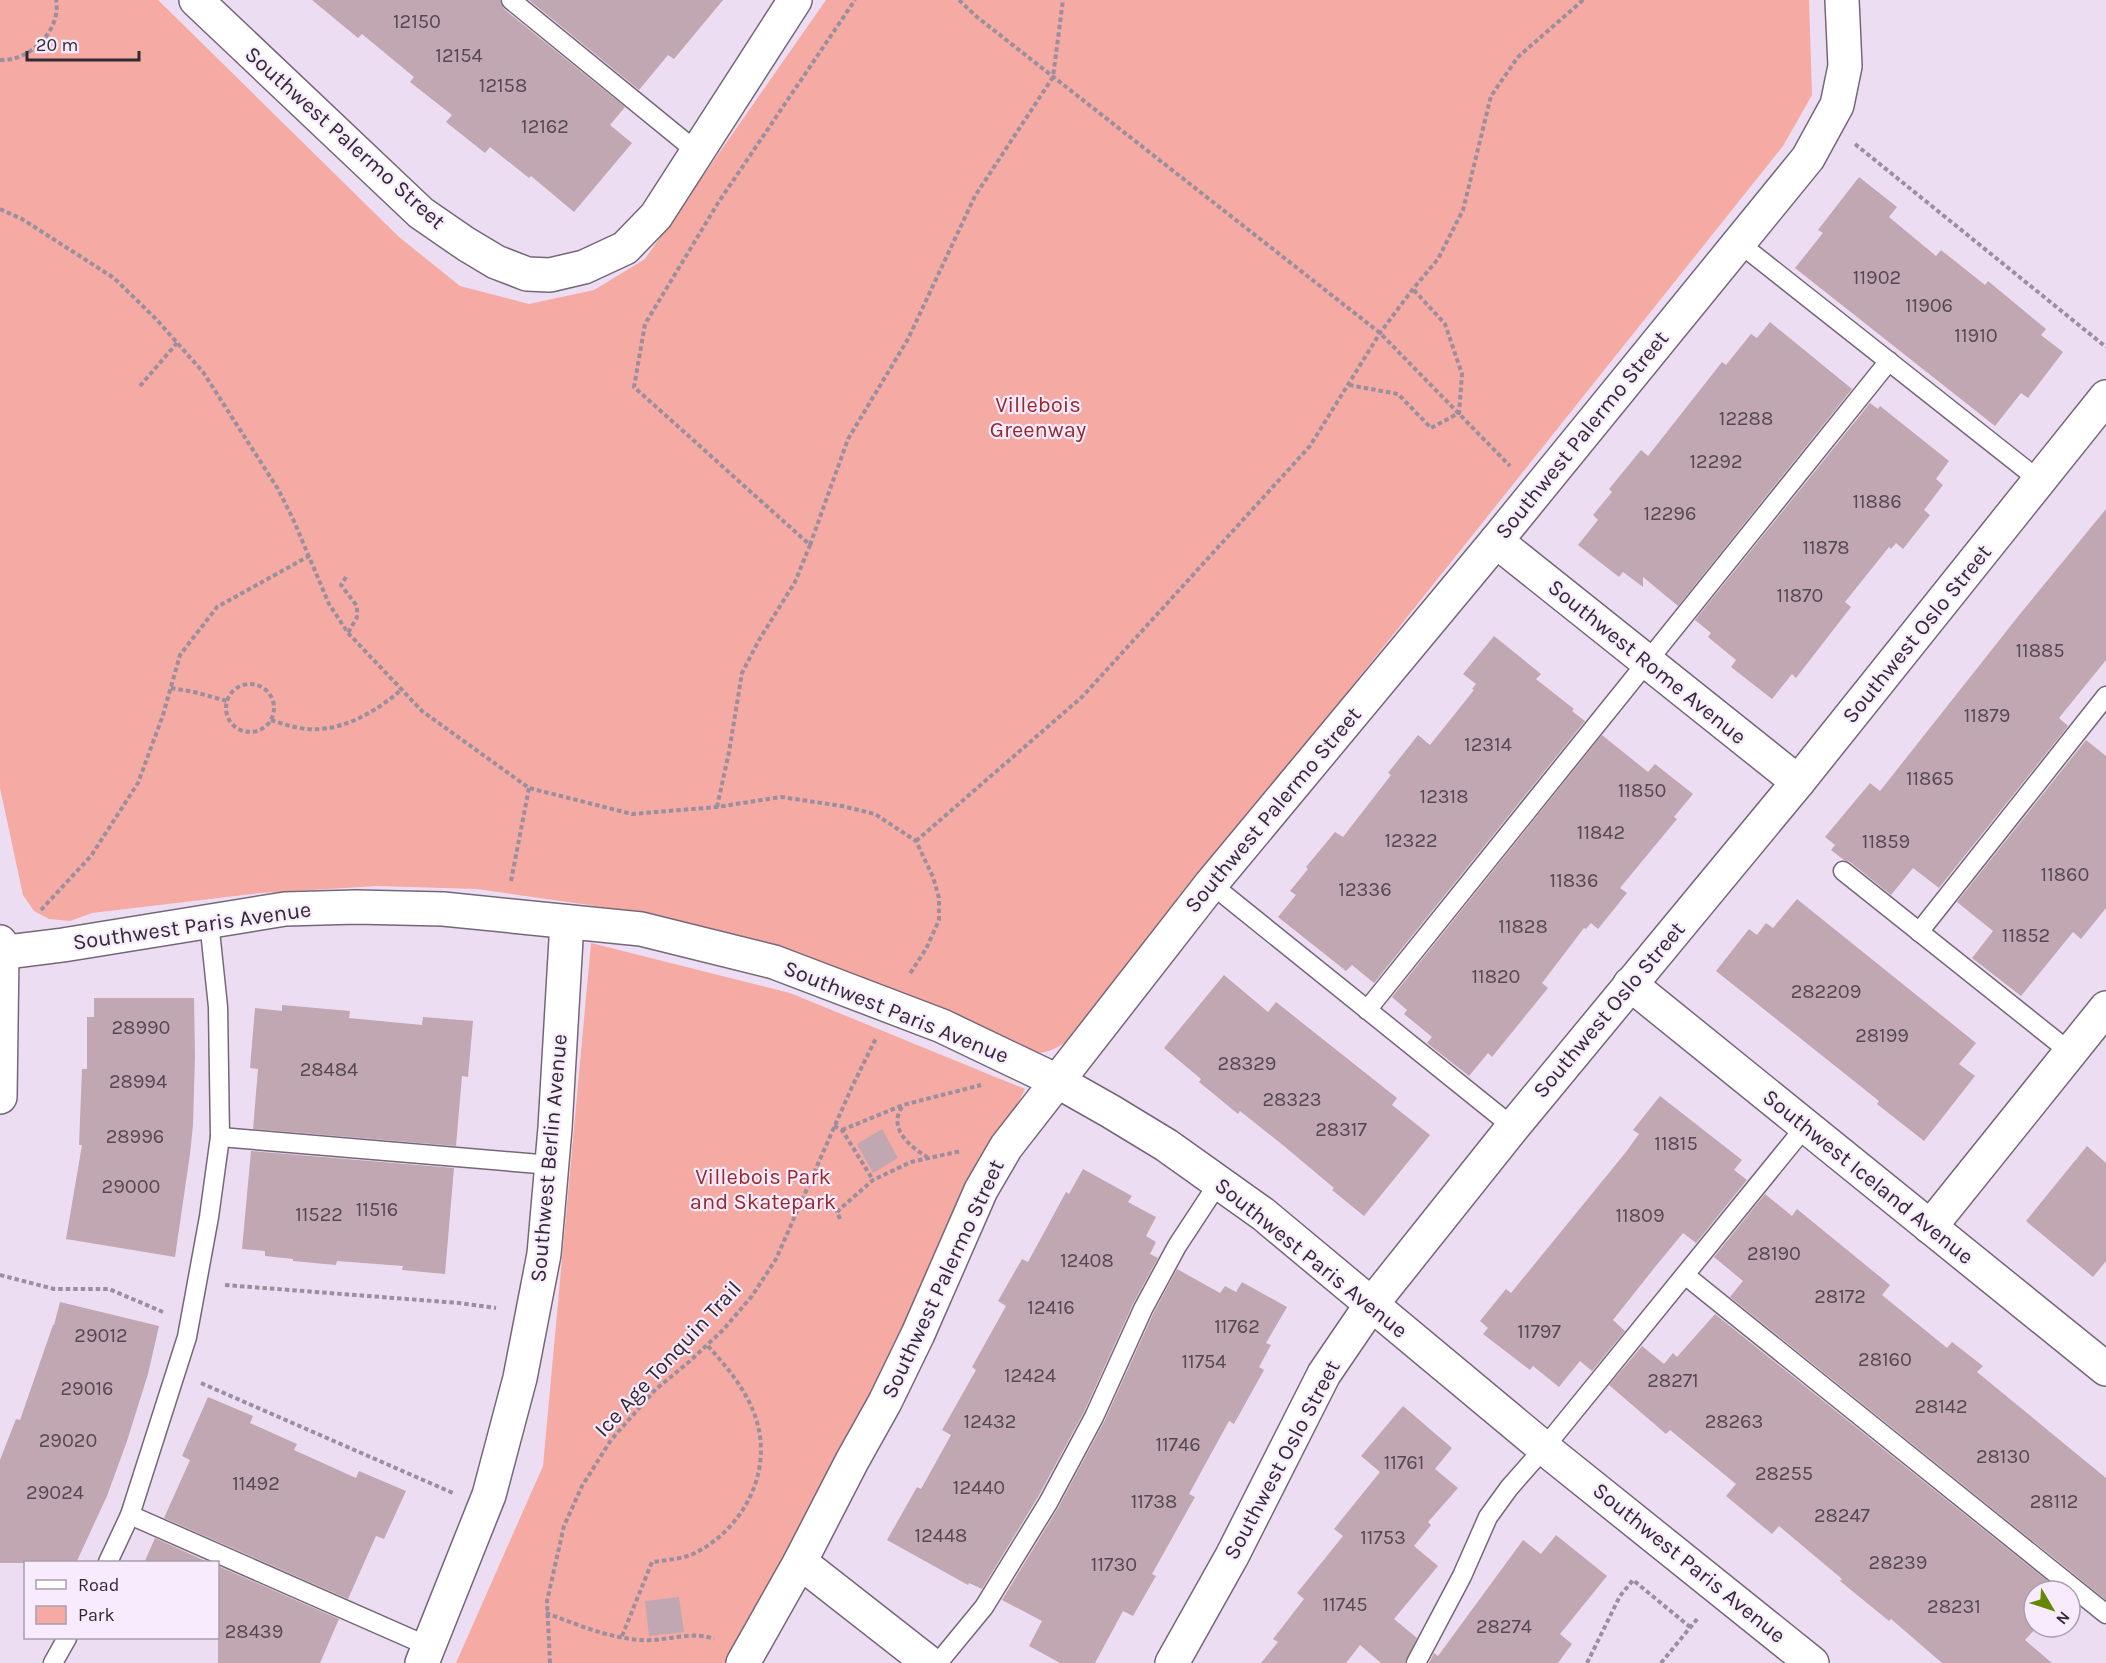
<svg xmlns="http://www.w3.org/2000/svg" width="2106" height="1663" viewBox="0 0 2106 1663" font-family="Karla,sans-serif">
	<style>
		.green { fill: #f5aaa3 }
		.building { fill: #c1a7b2 }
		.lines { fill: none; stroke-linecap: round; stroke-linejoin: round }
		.service-casing { stroke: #756779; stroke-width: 21 }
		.minor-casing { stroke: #756779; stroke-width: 36 }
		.tertiary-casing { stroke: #756779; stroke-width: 36 }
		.path { stroke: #9a8f9e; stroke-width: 4; stroke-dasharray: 4.5 3; stroke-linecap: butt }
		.service { stroke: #fff; stroke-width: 18 }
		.minor { stroke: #fff; stroke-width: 33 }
		.tertiary { stroke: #fff; stroke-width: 33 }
		.labels { text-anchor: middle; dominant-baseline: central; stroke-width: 4.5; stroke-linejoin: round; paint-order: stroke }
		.number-label { font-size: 20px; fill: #544952 }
		.street-label { font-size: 22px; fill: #302a32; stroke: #f8ebfd }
		.park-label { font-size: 22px; fill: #962a2b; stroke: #f8ebfd }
	</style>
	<rect width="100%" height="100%" fill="#edddf2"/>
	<g class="green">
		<path d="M0 0H158L399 237 460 286 529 304 594 290 645 259 826 0H1809L1812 95 1783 146 1096 1007C1079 1028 1069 1048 1040 1053L761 946 617 909 477 889 377 886 260 893 92 913 70 921 49 919 34 911 23 895 0 788Z"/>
		<polygon points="591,943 790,993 1025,1089 882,1387 733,1663 456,1663 543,1466"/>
	</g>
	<g class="building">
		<polygon points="312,0 500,0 504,9 625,107 610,125 632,143 574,212 531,176 529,178 490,147 485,153 446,122 452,115 410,82 414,77 362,34 358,38"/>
		<polygon points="529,0 723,0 674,59 668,55 639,90"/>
		<polygon points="1859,177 1897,207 1889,217 1936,256 1941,250 1985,285 1988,281 2046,329 2041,335 2063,352 2028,398 2021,393 1995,426 1795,268 1823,233 1818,230"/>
		<polygon points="1770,322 1852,389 1678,606 1643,577 1643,587 1623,572 1619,577 1578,545 1598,520 1593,515 1612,492 1609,489 1641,450 1648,456 1722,362 1726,365 1751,334 1757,338"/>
		<polygon points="1870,403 1878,409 1880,406 1949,461 1936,479 1943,485 1924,510 1930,515 1903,549 1896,543 1891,549 1889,547 1845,602 1851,607 1796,678 1792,674 1772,699 1731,667 1736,660 1708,637 1711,633 1695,620"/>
		<polygon points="2106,509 2106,660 2059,718 2068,726 1939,888 1913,868 1891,895 1850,862 1844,860 1831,850 1835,845 1825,837 1870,783 1880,791 2020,614"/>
		<polygon points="1494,636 1541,674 1536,679 1574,709 1572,711 1585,721 1374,983 1352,965 1346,971 1278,917 1296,895 1290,891 1308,869 1306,867 1335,832 1343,837 1391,775 1388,773 1418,735 1430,745 1474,690 1472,689 1476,684 1463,674"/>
		<polygon points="1602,735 1648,772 1655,764 1693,794 1674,817 1677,819 1620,888 1627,893 1598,929 1591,923 1586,929 1584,928 1542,983 1548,988 1492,1057 1488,1053 1469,1076 1427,1043 1432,1037 1404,1014 1407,1010 1392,997"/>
		<polygon points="2086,740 2106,756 2106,908 2081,939 2073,932 2021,996 1972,958 1993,931 1957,902"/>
		<polygon points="1797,899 1976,1043 1959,1064 1975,1076 1924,1141 1877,1104 1879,1101 1716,971 1749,929 1757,935 1766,923 1773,928"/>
		<polygon points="1224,975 1268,1012 1276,1002 1397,1098 1392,1105 1430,1135 1364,1216 1332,1190 1334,1188 1284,1146 1240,1111 1238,1114 1199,1082 1201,1079 1164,1048"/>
		<polygon points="94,998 194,998 195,1056 193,1125 190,1154 175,1257 66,1239 82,1145 79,1145 82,1069 87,1069 87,1017 94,1017"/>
		<polygon points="282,1005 350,1011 349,1018 422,1025 423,1017 473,1021 468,1077 462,1076 456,1146 253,1129 258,1069 250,1068 255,1008 282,1011"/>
		<polygon points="1660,1096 1742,1160 1734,1170 1747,1180 1696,1243 1683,1233 1655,1267 1613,1320 1625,1331 1592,1371 1580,1361 1559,1387 1533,1366 1530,1370 1483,1334 1488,1328 1480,1321 1506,1289 1511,1293 1626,1152 1639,1134 1633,1130"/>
		<polygon points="882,1129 898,1158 873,1173 857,1144"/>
		<polygon points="2087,1146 2106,1163 2106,1261 2093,1277 2026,1221"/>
		<polygon points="251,1151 454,1168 445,1274 402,1270 403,1266 337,1261 336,1265 293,1261 293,1259 265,1256 265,1251 242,1249"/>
		<polygon points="1083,1169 1132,1196 1128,1202 1156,1217 1146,1236 1156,1242 1150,1254 1158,1258 1133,1304 1084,1412 1038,1497 982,1589 969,1583 968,1585 887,1540 917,1487 921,1489 951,1435 942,1430 976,1370 972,1367 1006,1306 998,1301 1022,1259 1028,1262 1066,1192 1069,1194"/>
		<polygon points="1765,1194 1792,1216 1797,1209 1890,1285 1882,1295 1947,1348 1952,1342 1983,1366 1977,1372 2106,1478 2106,1600 1730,1297 1743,1281 1714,1257"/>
		<polygon points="1177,1269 1220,1293 1225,1286 1236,1292 1242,1282 1287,1307 1266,1343 1271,1345 1259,1367 1264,1370 1234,1424 1229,1421 1189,1494 1195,1497 1152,1574 1156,1576 1133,1616 1123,1611 1095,1663 1060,1663 1029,1646 1042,1621 1002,1600 1058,1508 1104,1422 1153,1314"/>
		<polygon points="60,1302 159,1326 148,1374 127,1441 107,1496 76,1563 0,1563 0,1460 16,1419 20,1420 53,1325 54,1325"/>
		<polygon points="1715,1314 2060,1591 2034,1591 2034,1627 2037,1627 2025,1640 2052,1663 1942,1663 1891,1619 1889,1621 1840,1581 1842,1579 1779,1526 1772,1534 1726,1496 1736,1484 1670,1430 1666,1434 1609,1385 1642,1346 1664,1364 1673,1353 1677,1357"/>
		<polygon points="208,1397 253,1416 250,1423 297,1444 294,1450 356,1478 359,1471 406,1491 384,1539 376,1536 348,1599 164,1518 190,1460 182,1456"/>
		<polygon points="1403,1406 1452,1448 1435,1469 1458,1488 1428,1522 1431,1525 1414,1546 1438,1566 1394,1619 1417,1638 1405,1663 1381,1663 1360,1645 1346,1663 1261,1663 1278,1642 1273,1639 1304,1599 1297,1593 1343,1536 1334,1529 1380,1472 1361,1456"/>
		<polygon points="1556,1535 1607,1576 1560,1634 1572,1644 1558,1663 1429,1663 1434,1653 1438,1656 1523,1540 1541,1554"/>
		<polygon points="155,1538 210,1563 144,1563"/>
		<polygon points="218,1566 339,1619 320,1663 218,1663"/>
		<polygon points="679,1597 684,1632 649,1636 645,1601"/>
	</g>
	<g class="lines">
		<defs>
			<g id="service">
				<polyline points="511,0 696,151"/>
				<polyline points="1739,243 2039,480"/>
				<polyline points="1843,871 2070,1052"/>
				<polyline points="1211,884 1513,1127"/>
				<polyline points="1919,932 2106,696"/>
				<polyline points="1367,1010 1889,361"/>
				<polyline points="220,1137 551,1165"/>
				<polyline points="1685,1275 2106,1614"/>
				<polyline points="130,1515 430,1647"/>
				<polyline points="108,1562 130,1515 187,1337 209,1217 220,1137 218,1007 209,921"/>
				<polyline points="53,1663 67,1638"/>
				<polyline points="938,1663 984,1607 1048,1503 1094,1417 1143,1309 1177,1246 1219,1182"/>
				<polyline points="1416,1663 1462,1576 1488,1517 1509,1488 1544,1448 1805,1127"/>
			</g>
			<g id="minor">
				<polyline points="196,0 421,213 466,244 496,262 527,274 550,275 584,267 625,248 656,216 795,0"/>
				<polyline points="1496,541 1798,782"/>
				<polyline points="0,953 63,945 285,909 356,907 443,909 641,929 774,962 942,1026 1057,1081 1110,1111 1166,1145 1263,1214 1544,1448 1812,1663"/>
				<polyline points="1630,984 2106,1369"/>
				<polyline points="1930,1227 2106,1008"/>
				<polyline points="800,1562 929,1663"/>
				<polyline points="422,1663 489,1495 520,1378 544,1254 555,1128 567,922"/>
				<polyline points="743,1663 800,1562 852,1461 885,1402 918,1334 981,1190 1006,1147 1211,884 1496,541 1808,158 1837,105 1845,66 1842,0"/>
				<polyline points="1172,1663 1232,1556 1324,1374 1371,1305 1513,1127 1798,782 2106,397"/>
			</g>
			<polyline id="tertiary" points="0,942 2,952 0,1097"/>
		</defs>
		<use href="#service" class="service-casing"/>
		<use href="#minor" class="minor-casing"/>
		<use href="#tertiary" class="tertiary-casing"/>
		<g class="path">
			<polyline points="959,0 977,17 1380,333 1510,466"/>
			<path d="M0 60C29 62 62 30 56 0"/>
			<polyline points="1855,144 2106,347"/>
			<polyline points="0,209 22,219 114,278 156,319 203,372 278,489 293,519 329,604 348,633 422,711 529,788 632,814 717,807 781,797 842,806 875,814 916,841 933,877 939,898 939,920 926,949 909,975"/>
			<polyline points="1349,385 1398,394 1431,428 1459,413 1462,374 1445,324 1413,289"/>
			<polyline points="140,386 177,343"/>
			<polyline points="810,545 848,439 908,339 975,196 1053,77 1063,0"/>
			<polyline points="346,577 341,585 357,606 357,617 348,633"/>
			<circle cx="250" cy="708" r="24"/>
			<polyline points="171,688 194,692 227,701"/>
			<path d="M271 720C280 723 289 726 299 728 337 735 375 713 402 689"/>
			<polyline points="717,807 729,752 742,673 759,640 795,582 810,545 634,387 645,324 718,203 855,0"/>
			<polyline points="916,841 1082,697 1310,446 1380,333 1413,289 1438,259 1463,210 1491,96 1518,57 1582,1 1581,0"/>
			<polyline points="511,881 529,788"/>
			<polyline points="41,910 91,856 138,783 163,715 180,655 217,607 309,556"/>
			<path d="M902 1107C888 1128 909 1146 927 1157"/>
			<polyline points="834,1126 842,1130 873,1180"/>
			<polyline points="842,1130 903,1105 981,1085"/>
			<polyline points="840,1219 837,1212 841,1208 873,1180 911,1162 961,1151"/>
			<polyline points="0,1275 54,1289 109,1289 163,1312"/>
			<polyline points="225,1285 459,1303 496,1308"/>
			<polyline points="201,1383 453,1493"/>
			<path d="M546 1613C576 1624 608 1638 641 1640 665 1642 691 1630 714 1639"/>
			<path d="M622 1636 652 1562C667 1560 684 1559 697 1552 746 1526 775 1467 754 1413 744 1387 726 1366 708 1346"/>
			<polyline points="550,1663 547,1601 564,1526 582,1486 611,1440 655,1390 690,1361 723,1330 752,1296 776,1259 851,1089 876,1038"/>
			<polyline points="1587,1663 1620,1596 1633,1580 1690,1627"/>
			<polyline points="1661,1663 1698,1618"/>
		</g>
		<use href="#service" class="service"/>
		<use href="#minor" class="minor"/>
		<use href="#tertiary" class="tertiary"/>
	</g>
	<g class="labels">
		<g class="number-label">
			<text x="417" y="21">12150</text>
			<text x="459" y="55">12154</text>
			<text x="503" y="85">12158</text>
			<text x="545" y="126">12162</text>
			<text x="1877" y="277">11902</text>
			<text x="1929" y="305">11906</text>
			<text x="1976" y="335">11910</text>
			<text x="1746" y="418">12288</text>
			<text x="1716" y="461">12292</text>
			<text x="1877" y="501">11886</text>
			<text x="1670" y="513">12296</text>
			<text x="1826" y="547">11878</text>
			<text x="1800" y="595">11870</text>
			<text x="2040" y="650">11885</text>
			<text x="1987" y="715">11879</text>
			<text x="1488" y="744">12314</text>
			<text x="1930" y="778">11865</text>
			<text x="1642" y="790">11850</text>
			<text x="1444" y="796">12318</text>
			<text x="1601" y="832">11842</text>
			<text x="1411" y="840">12322</text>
			<text x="1886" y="841">11859</text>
			<text x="2065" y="874">11860</text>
			<text x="1574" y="880">11836</text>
			<text x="1365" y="889">12336</text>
			<text x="1523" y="926">11828</text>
			<text x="2026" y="935">11852</text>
			<text x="1496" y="976">11820</text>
			<text x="1826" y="991">282209</text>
			<text x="141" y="1027">28990</text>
			<text x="1882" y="1035">28199</text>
			<text x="1247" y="1063">28329</text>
			<text x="329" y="1069">28484</text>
			<text x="138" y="1081">28994</text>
			<text x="1292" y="1099">28323</text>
			<text x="1341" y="1129">28317</text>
			<text x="135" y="1136">28996</text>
			<text x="1676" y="1143">11815</text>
			<text x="131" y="1186">29000</text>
			<text x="377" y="1209">11516</text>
			<text x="319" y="1214">11522</text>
			<text x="1640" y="1215">11809</text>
			<text x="1774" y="1253">28190</text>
			<text x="1087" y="1260">12408</text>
			<text x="1840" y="1296">28172</text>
			<text x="1051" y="1307">12416</text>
			<text x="1237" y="1326">11762</text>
			<text x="1539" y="1331">11797</text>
			<text x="101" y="1335">29012</text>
			<text x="1885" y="1359">28160</text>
			<text x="1204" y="1361">11754</text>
			<text x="1030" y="1375">12424</text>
			<text x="1673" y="1380">28271</text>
			<text x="87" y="1388">29016</text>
			<text x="1941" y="1406">28142</text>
			<text x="990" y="1421">12432</text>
			<text x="1734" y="1421">28263</text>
			<text x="68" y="1440">29020</text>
			<text x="1178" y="1444">11746</text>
			<text x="2003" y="1456">28130</text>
			<text x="1404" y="1462">11761</text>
			<text x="1784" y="1473">28255</text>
			<text x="256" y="1483">11492</text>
			<text x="979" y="1487">12440</text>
			<text x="55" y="1492">29024</text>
			<text x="1154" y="1501">11738</text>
			<text x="2054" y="1501">28112</text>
			<text x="1842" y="1515">28247</text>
			<text x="941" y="1535">12448</text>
			<text x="1383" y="1537">11753</text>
			<text x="1898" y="1562">28239</text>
			<text x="1114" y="1564">11730</text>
			<text x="1345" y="1604">11745</text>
			<text x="1954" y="1606">28231</text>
			<text x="1504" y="1626">28274</text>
			<text x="254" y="1631">28439</text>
		</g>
		<g class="street-label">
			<text transform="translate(345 138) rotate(42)">Southwest Palermo Street</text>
			<text transform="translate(1582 435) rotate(-51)">Southwest Palermo Street</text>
			<text transform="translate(1917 634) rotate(-51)">Southwest Oslo Street</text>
			<text transform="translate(1647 662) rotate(39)">Southwest Rome Avenue</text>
			<text transform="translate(1273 810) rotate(-50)">Southwest Palermo Street</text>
			<text transform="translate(192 926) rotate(-8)">Southwest Paris Avenue</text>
			<text transform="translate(1609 1010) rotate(-50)">Southwest Oslo Street</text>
			<text transform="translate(896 1012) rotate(22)">Southwest Paris Avenue</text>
			<text transform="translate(549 1158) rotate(-85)">Southwest Berlin Avenue</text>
			<text transform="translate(1868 1177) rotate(39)">Southwest Iceland Avenue</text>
			<text transform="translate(1311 1258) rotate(39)">Southwest Paris Avenue</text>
			<text transform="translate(943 1279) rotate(-65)">Southwest Palermo Street</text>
			<text transform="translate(668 1359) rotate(-47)">Ice Age Tonquin Trail</text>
			<text transform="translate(1282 1460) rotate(-62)">Southwest Oslo Street</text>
			<text transform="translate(1689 1563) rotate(39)">Southwest Paris Avenue</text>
		</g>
		<g class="park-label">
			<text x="1038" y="405">Villebois<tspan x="1038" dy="25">Greenway</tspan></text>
			<text x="763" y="1177">Villebois Park<tspan x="763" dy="25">and Skatepark</tspan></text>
		</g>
	</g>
	<rect x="24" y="1561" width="195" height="78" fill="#f8ebfd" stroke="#a89eac" stroke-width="1.5"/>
	<rect x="36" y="1580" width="30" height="9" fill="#ffffff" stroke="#a89eac" stroke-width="1.5"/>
	<text x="78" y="1591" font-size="18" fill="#302a32">Road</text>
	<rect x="36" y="1606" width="30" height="18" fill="#f5aaa3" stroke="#a89eac" stroke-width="1.5"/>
	<text x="78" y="1621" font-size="18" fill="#302a32">Park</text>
	<g transform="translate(2052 1609) rotate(129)"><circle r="28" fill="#f8ebfd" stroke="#a89eac" stroke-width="1.5"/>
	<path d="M0-4.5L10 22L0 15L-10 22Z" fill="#658704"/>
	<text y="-9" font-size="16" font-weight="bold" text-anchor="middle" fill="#302a32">N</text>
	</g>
	<path d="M27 51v9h112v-9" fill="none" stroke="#302a32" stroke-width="3"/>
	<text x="36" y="51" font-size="18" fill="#302a32" stroke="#f8ebfd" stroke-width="4.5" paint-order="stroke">20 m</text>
</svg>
